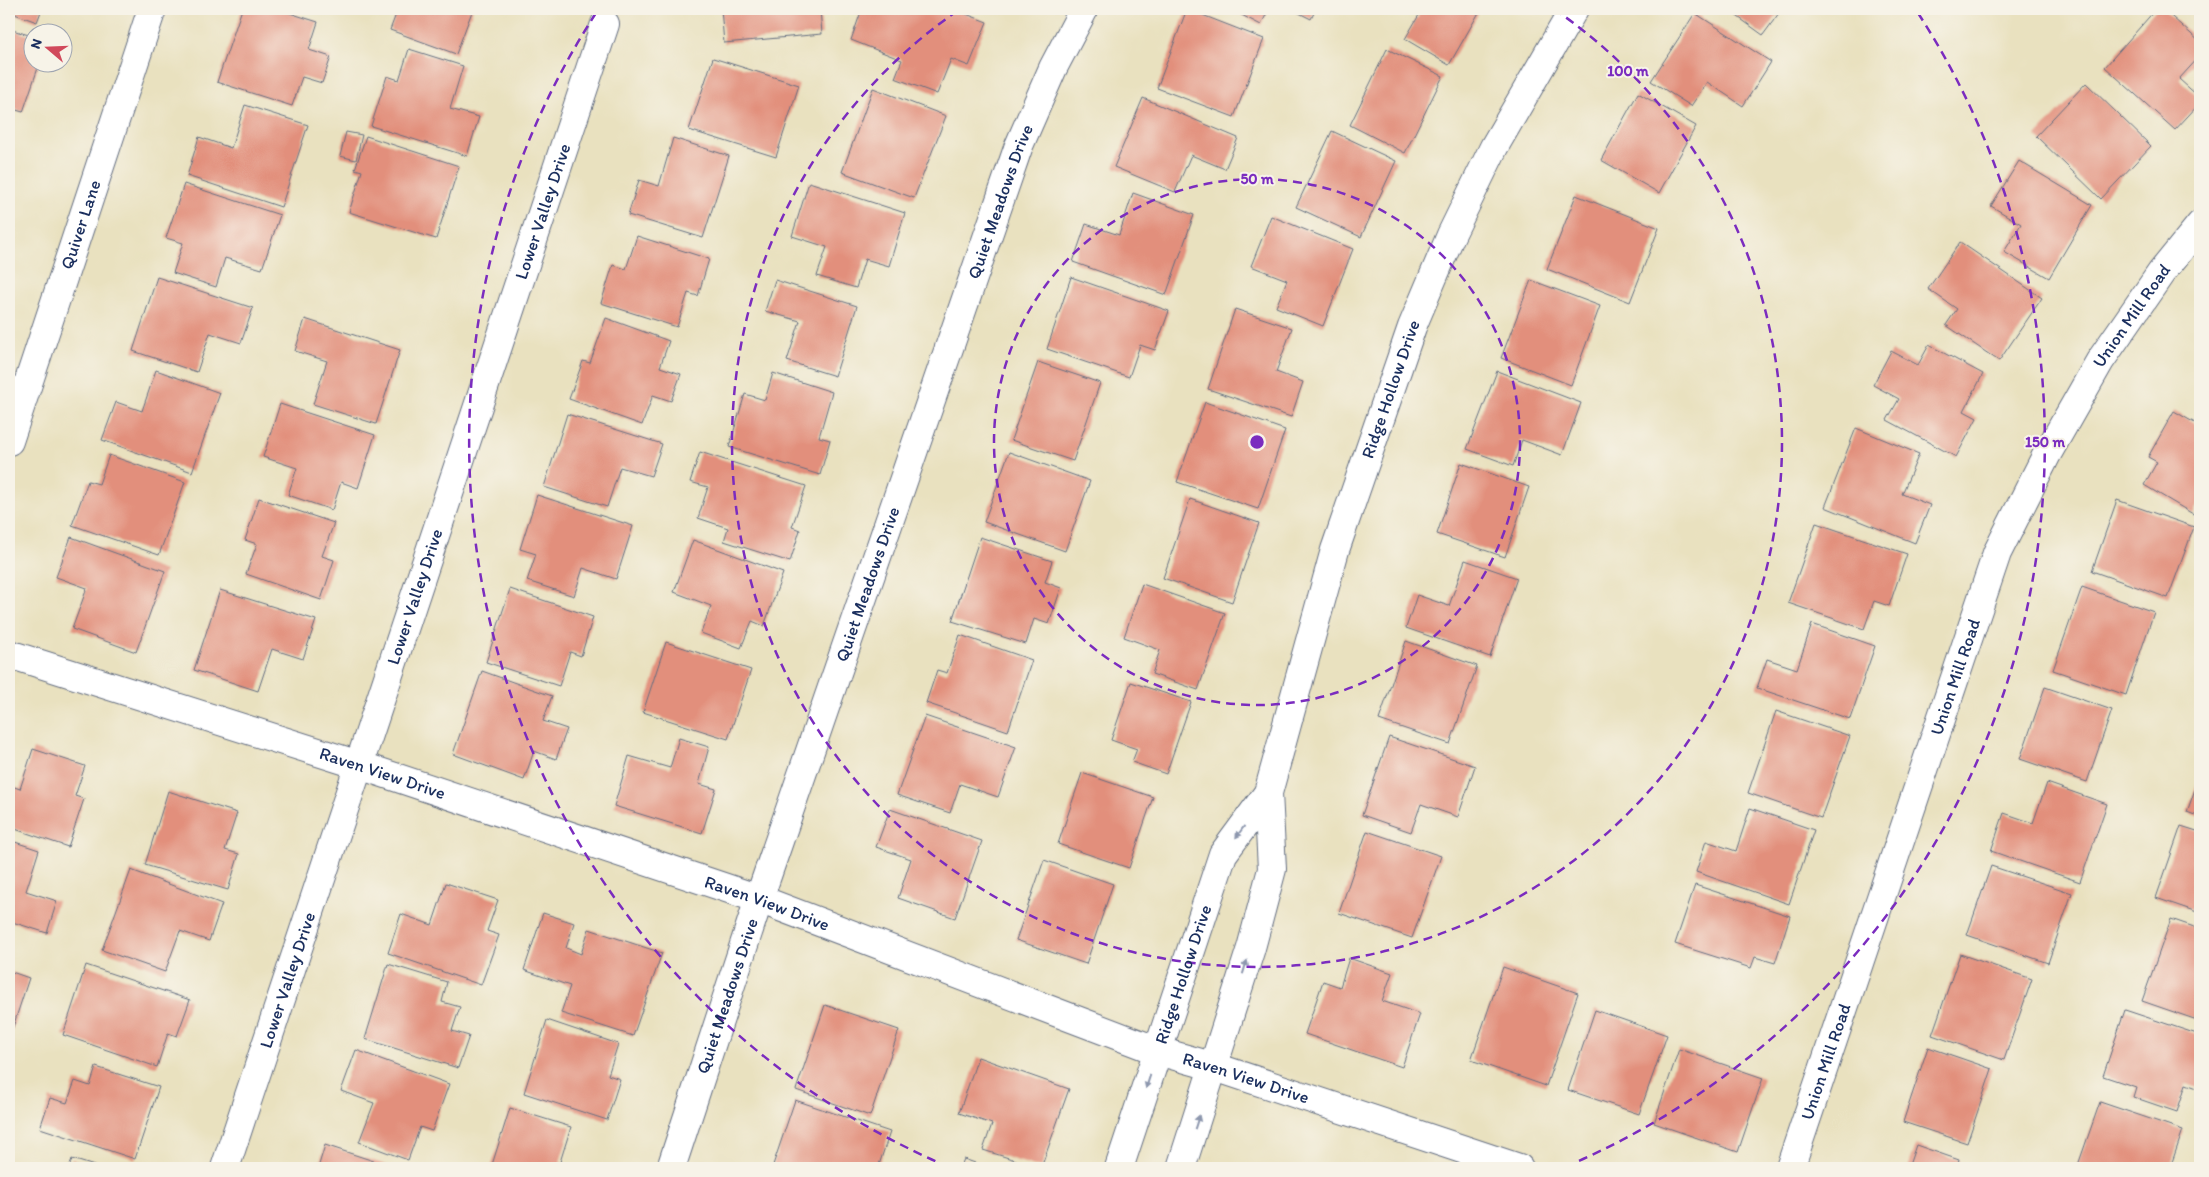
<svg xmlns="http://www.w3.org/2000/svg" width="2209" height="1177" viewBox="0 0 2209 1177" font-family="Itim,sans-serif">
	<style>
		.building { fill: #e28f7b }
		.lines { fill: none; stroke-linecap: round; stroke-linejoin: round }
		.minor-casing { stroke: #636d80; stroke-width: 30 }
		.tertiary-casing { stroke: #636d80; stroke-width: 30 }
		.minor { stroke: #fff; stroke-width: 28 }
		.tertiary { stroke: #fff; stroke-width: 28 }
		.oneway { fill: #8d97ae }
		.ring { fill: none; stroke: #7b2cbf; stroke-width: 2.5; stroke-dasharray: 9 6 }
		.labels { text-anchor: middle; dominant-baseline: central; stroke-width: 4; stroke-linejoin: round; paint-order: stroke }
		.street-label { font-size: 18px; fill: #1b2f5e; stroke: #f7f3e8 }
		.centre { fill: #7b2cbf; stroke: #f7f3e8; stroke-width: 2.5 }
		.ring-label { font-size: 15px; text-anchor: middle; font-weight: bold; fill: #7b2cbf; stroke: #f7f3e8; stroke-width: 4; stroke-linejoin: round; paint-order: stroke }
	</style>
	<rect width="100%" height="100%" fill="#f7f3e8"/>
	<filter id="ink" filterUnits="userSpaceOnUse"><feTurbulence type="fractalNoise" baseFrequency=".02" numOctaves="2"/><feDisplacementMap in="SourceGraphic" scale="10" xChannelSelector="R" yChannelSelector="G"/><feConvolveMatrix kernelMatrix="1 2 1 2 8 2 1 2 1" color-interpolation-filters="sRGB"/></filter>
	<filter id="wash" filterUnits="userSpaceOnUse"><feTurbulence type="fractalNoise" baseFrequency=".0096" numOctaves="4" result="noise"/><feDisplacementMap in="SourceGraphic" scale="20" xChannelSelector="R" yChannelSelector="G"/><feGaussianBlur stdDeviation="1.12" result="paint"/><feColorMatrix in="noise" values="0 0 0 0 0 0 0 0 0 0 0 0 0 0 0 0 0 1.4 0 .05"/><feComposite in="paint" operator="in"/></filter>
	<g filter="url(#wash)">
		<rect width="100%" height="100%" fill="#e9e1bf"/>
		<g id="blocks">
			<g class="building">
				<polygon points="9,9 42,9 37,22 9,12"/>
				<polygon points="242,9 277,9 318,22 309,50 331,57 322,83 302,77 292,106 217,82"/>
				<polygon points="398,9 473,9 456,54 390,30"/>
				<polygon points="721,9 820,9 822,34 724,43"/>
				<polygon points="862,9 874,9 883,12 884,9 953,9 987,22 969,66 951,59 937,94 895,78 902,60 851,40"/>
				<polygon points="1187,9 1264,39 1234,117 1157,88"/>
				<polygon points="1230,9 1269,9 1261,25"/>
				<polygon points="1291,9 1316,9 1311,19"/>
				<polygon points="1407,9 1481,9 1449,65 1405,39 1419,15"/>
				<polygon points="1727,9 1782,9 1763,35"/>
				<polygon points="2156,9 2163,9 2200,42 2200,56 2179,79 2200,98 2200,103 2175,130 2105,67"/>
				<polygon points="1695,13 1771,62 1743,106 1707,82 1691,106 1651,81"/>
				<polygon points="9,29 32,36 32,62 40,62 23,112 9,108"/>
				<polygon points="409,49 463,66 450,109 479,117 467,156 371,126 387,76 399,80"/>
				<polygon points="1387,49 1443,76 1405,153 1350,125"/>
				<polygon points="713,58 799,85 776,157 689,130"/>
				<polygon points="2086,83 2151,146 2101,199 2036,136"/>
				<polygon points="873,88 946,116 914,198 842,172"/>
				<polygon points="1638,93 1696,126 1659,193 1601,160"/>
				<polygon points="1143,98 1238,138 1225,169 1191,155 1175,192 1114,167"/>
				<polygon points="245,105 308,125 281,207 187,176 199,137 231,148"/>
				<polygon points="1332,131 1396,161 1361,237 1296,207"/>
				<polygon points="346,132 362,135 356,160 340,156"/>
				<polygon points="366,136 459,166 436,239 349,212 362,171 355,169"/>
				<polygon points="673,138 729,156 703,238 628,215 639,180 659,186"/>
				<polygon points="2019,161 2092,205 2049,278 2004,252 2021,224 1991,206"/>
				<polygon points="809,182 905,213 889,266 865,259 856,288 817,276 827,247 792,236"/>
				<polygon points="184,184 280,215 262,269 225,258 216,287 173,273 183,243 166,238"/>
				<polygon points="1133,193 1194,215 1166,295 1073,262 1086,224 1119,235"/>
				<polygon points="1576,195 1659,228 1630,302 1547,269"/>
				<polygon points="1271,216 1353,249 1323,326 1276,307 1287,280 1251,266"/>
				<polygon points="637,236 709,259 698,296 688,293 677,327 601,303 613,265 626,269"/>
				<polygon points="1960,242 2042,298 1999,361 1946,325 1957,309 1928,289"/>
				<polygon points="157,277 253,308 241,343 210,333 197,372 133,351"/>
				<polygon points="1071,277 1169,311 1155,350 1140,345 1129,377 1047,349"/>
				<polygon points="775,280 857,306 835,376 787,361 800,321 765,311"/>
				<polygon points="1531,280 1600,306 1571,385 1501,358"/>
				<polygon points="1235,309 1292,328 1276,372 1303,382 1291,417 1208,389"/>
				<polygon points="606,318 669,341 660,367 681,374 671,401 653,395 642,425 569,399 583,361 590,363"/>
				<polygon points="305,319 400,350 376,424 313,404 327,361 295,351"/>
				<polygon points="1929,345 1983,374 1964,411 1977,418 1956,457 1887,420 1899,399 1873,385 1891,351 1918,365"/>
				<polygon points="1038,362 1100,383 1073,461 1011,440"/>
				<polygon points="156,370 220,393 192,472 102,440 116,402 142,411"/>
				<polygon points="1497,371 1581,403 1562,455 1522,440 1513,466 1467,449"/>
				<polygon points="773,373 832,392 819,437 830,440 820,475 729,447 745,394 765,400"/>
				<polygon points="1205,402 1285,430 1258,509 1177,482"/>
				<polygon points="280,404 375,435 358,488 341,482 332,510 288,495 297,468 263,457"/>
				<polygon points="2174,411 2200,426 2200,501 2193,514 2144,485 2157,462 2148,457"/>
				<polygon points="567,414 662,444 651,476 620,467 607,507 544,487"/>
				<polygon points="1856,428 1919,454 1902,494 1930,505 1915,543 1825,507"/>
				<polygon points="700,452 806,486 792,527 800,530 790,562 724,541 728,528 698,518 708,487 690,482"/>
				<polygon points="1009,452 1090,481 1065,551 984,522"/>
				<polygon points="109,455 185,482 159,555 72,525 88,481 99,484"/>
				<polygon points="1461,463 1529,487 1505,557 1437,534"/>
				<polygon points="537,495 633,526 616,579 583,568 574,596 527,581 536,554 520,549"/>
				<polygon points="259,498 334,523 322,556 334,560 321,600 246,574 257,544 245,540"/>
				<polygon points="1190,499 1259,523 1232,602 1163,578"/>
				<polygon points="2117,500 2194,527 2168,598 2092,571"/>
				<polygon points="1816,523 1907,554 1889,606 1874,601 1864,629 1788,603"/>
				<polygon points="71,537 165,571 136,652 72,629 87,588 56,577"/>
				<polygon points="980,537 1052,561 1045,582 1061,588 1049,624 1034,619 1026,644 952,621"/>
				<polygon points="693,540 783,573 764,626 752,621 741,648 701,633 711,606 674,592"/>
				<polygon points="1465,560 1517,578 1490,657 1406,628 1417,595 1449,606"/>
				<polygon points="1142,584 1225,613 1198,690 1152,674 1160,650 1124,637"/>
				<polygon points="2082,587 2154,612 2126,695 2053,670"/>
				<polygon points="510,589 593,617 581,656 570,652 559,686 486,662"/>
				<polygon points="220,590 316,620 303,659 272,649 258,691 194,670"/>
				<polygon points="1812,624 1875,646 1850,719 1757,688 1767,659 1797,669"/>
				<polygon points="960,635 1032,660 1008,731 926,703 937,670 947,673"/>
				<polygon points="1406,641 1477,666 1450,744 1379,720"/>
				<polygon points="666,642 751,670 728,739 643,712"/>
				<polygon points="482,671 552,696 543,721 567,729 556,759 534,751 524,780 453,754"/>
				<polygon points="1131,682 1191,702 1166,774 1132,762 1137,749 1111,740"/>
				<polygon points="2045,687 2112,710 2087,782 2020,759"/>
				<polygon points="1776,711 1850,736 1821,818 1748,793"/>
				<polygon points="925,716 1016,747 998,797 960,784 950,813 897,795"/>
				<polygon points="1389,737 1475,766 1458,817 1421,804 1411,832 1362,815"/>
				<polygon points="679,738 709,747 699,784 716,789 702,833 614,806 629,756 670,768"/>
				<polygon points="33,749 85,766 75,796 84,799 68,847 9,827 9,785 20,789"/>
				<polygon points="1082,773 1153,797 1129,868 1058,844"/>
				<polygon points="2200,775 2200,817 2187,812"/>
				<polygon points="2047,783 2107,804 2080,882 1991,851 2004,813 2033,823"/>
				<polygon points="168,791 237,813 225,850 239,854 228,890 145,865"/>
				<polygon points="1750,808 1814,830 1789,904 1696,872 1706,841 1736,851"/>
				<polygon points="890,809 982,841 955,918 898,898 911,859 876,847"/>
				<polygon points="2181,826 2200,832 2200,913 2156,898"/>
				<polygon points="1367,831 1441,856 1412,938 1339,913"/>
				<polygon points="9,840 39,850 26,891 57,901 47,933 9,921"/>
				<polygon points="1044,860 1113,884 1086,964 1016,940"/>
				<polygon points="1991,866 2072,893 2048,963 1967,935"/>
				<polygon points="131,870 222,904 209,941 180,931 165,972 102,950"/>
				<polygon points="446,883 498,900 487,931 499,935 481,985 388,953 401,914 432,925"/>
				<polygon points="1695,885 1790,916 1775,963 1755,957 1751,968 1675,944"/>
				<polygon points="543,913 574,923 566,948 581,954 589,929 662,953 633,1036 561,1013 570,986 524,970"/>
				<polygon points="2171,919 2200,929 2200,1021 2142,1001"/>
				<polygon points="1960,954 2032,979 2004,1060 1932,1035"/>
				<polygon points="1349,958 1392,973 1382,1001 1420,1014 1402,1067 1305,1034 1323,981 1340,987"/>
				<polygon points="388,964 447,982 442,1002 460,1007 452,1031 469,1036 458,1068 365,1039"/>
				<polygon points="86,965 190,1000 177,1036 168,1033 157,1067 63,1035"/>
				<polygon points="1503,967 1578,993 1546,1086 1471,1060"/>
				<polygon points="9,971 29,978 12,1030 9,1029"/>
				<polygon points="825,1005 899,1030 870,1116 796,1090"/>
				<polygon points="1595,1010 1667,1035 1639,1114 1568,1090"/>
				<polygon points="2125,1010 2200,1035 2200,1089 2186,1084 2177,1112 2133,1097 2136,1087 2103,1076"/>
				<polygon points="547,1020 618,1044 608,1075 620,1079 607,1120 524,1093"/>
				<polygon points="1928,1047 1992,1069 1967,1143 1903,1122"/>
				<polygon points="1679,1049 1763,1078 1738,1152 1654,1123"/>
				<polygon points="356,1050 449,1084 432,1131 420,1127 408,1160 359,1142 374,1103 341,1091"/>
				<polygon points="978,1057 1069,1089 1041,1168 983,1150 992,1124 959,1113"/>
				<polygon points="96,1067 159,1087 135,1159 40,1128 50,1098 67,1103 75,1081 90,1086"/>
				<polygon points="795,1100 890,1132 878,1168 772,1168"/>
				<polygon points="2100,1102 2183,1130 2170,1168 2077,1168"/>
				<polygon points="510,1108 571,1127 560,1162 577,1168 491,1168"/>
				<polygon points="325,1145 395,1168 318,1168"/>
				<polygon points="1916,1145 1959,1160 1957,1168 1908,1168"/>
				<polygon points="72,1159 101,1168 69,1168"/>
				<polygon points="964,1159 989,1168 960,1168"/>
			</g>
		</g>
	</g>
	<g filter="url(#ink)">
		<use href="#blocks" fill-opacity="0" stroke="#636d80" stroke-width="1"/>
		<g class="lines">
			<defs>
				<g id="minor">
					<path id="s1" d="M9 441 152 9"/>
					<path id="s2" d="M9 654 359 765 759 899 1158 1051 1215 1067 1519 1168"/>
					<path id="s3" d="M225 1168 605 24"/>
					<path id="s4" d="M671 1168 759 899 1018 148 1053 68 1084 9"/>
					<path id="s5" d="M1790 1168 1997 553 2047 454 2100 361 2161 273 2200 225"/>
				</g>
				<g id="tertiary">
					<path id="s6" d="M1119 1168 1223 854 1268 793"/>
					<path id="s7" d="M1181 1168 1251 948 1272 869 1268 793 1335 550 1412 327 1451 235 1494 147 1574 9"/>
				</g>
			</defs>
			<use href="#minor" class="minor-casing"/>
			<use href="#tertiary" class="tertiary-casing"/>
			<use href="#minor" class="minor"/>
			<use href="#tertiary" class="tertiary"/>
		</g>
		<defs><path id="oneway-solid" d="M-6-.8H1V-3.2L6.5 0L1 3.2V.8H-6Z" transform="scale(1.25)"/></defs>
		<g class="oneway">
			<use href="#oneway-solid" transform="translate(1240 832) rotate(126)"/>
			<use href="#oneway-solid" transform="translate(1245 967) rotate(-73)"/>
			<use href="#oneway-solid" transform="translate(1148 1082) rotate(108)"/>
			<use href="#oneway-solid" transform="translate(1197 1122) rotate(-72)"/>
		</g>
	</g>
	<g class="ring">
		<circle cx="1257" cy="442" r="263"/>
		<path d="M1554 9A525 525 0 1 1 960 9"/>
		<path d="M949 1167A788 788 0 0 1 596 13M1918 13A788 788 0 0 1 1565 1167"/>
	</g>
	<g class="labels">
		<g class="street-label">
			<text stroke="none"><textPath href="#s4" startOffset="1021">Quiet Meadows Drive</textPath></text>
			<text stroke="none"><textPath href="#s3" startOffset="1008">Lower Valley Drive</textPath></text>
			<text stroke="none"><textPath href="#s1" startOffset="228">Quiver Lane</textPath></text>
			<text stroke="none"><textPath href="#s5" startOffset="922">Union Mill Road</textPath></text>
			<text stroke="none"><textPath href="#s7" startOffset="811">Ridge Hollow Drive</textPath></text>
			<text stroke="none"><textPath href="#s4" startOffset="616">Quiet Meadows Drive</textPath></text>
			<text stroke="none"><textPath href="#s3" startOffset="602">Lower Valley Drive</textPath></text>
			<text stroke="none"><textPath href="#s5" startOffset="518">Union Mill Road</textPath></text>
			<text stroke="none"><textPath href="#s2" startOffset="392">Raven View Drive</textPath></text>
			<text stroke="none"><textPath href="#s2" startOffset="798">Raven View Drive</textPath></text>
			<text stroke="none"><textPath href="#s6" startOffset="204">Ridge Hollow Drive</textPath></text>
			<text stroke="none"><textPath href="#s3" startOffset="198">Lower Valley Drive</textPath></text>
			<text stroke="none"><textPath href="#s4" startOffset="181">Quiet Meadows Drive</textPath></text>
			<text stroke="none"><textPath href="#s5" startOffset="112">Union Mill Road</textPath></text>
			<text stroke="none"><textPath href="#s2" startOffset="1308">Raven View Drive</textPath></text>
		</g>
	</g>
	<circle cx="1257" cy="442" r="8" class="centre"/>
	<g class="ring-label">
		<text x="1628" y="76">100 m</text>
		<text x="1257" y="184">50 m</text>
		<text x="2045" y="447">150 m</text>
	</g>
	<rect width="2209" height="1177" fill="none" stroke="#f7f3e8" stroke-width="30"/>
	<g transform="translate(48 48) rotate(289)"><circle r="24" fill="#f7f3e8" stroke="#9fa5b1"/>
	<path d="M0-4L9 19L0 12L-9 19Z" fill="#d1495b"/>
	<text y="-8" font-size="14" font-weight="bold" text-anchor="middle" fill="#1b2f5e">N</text>
	</g>
</svg>
